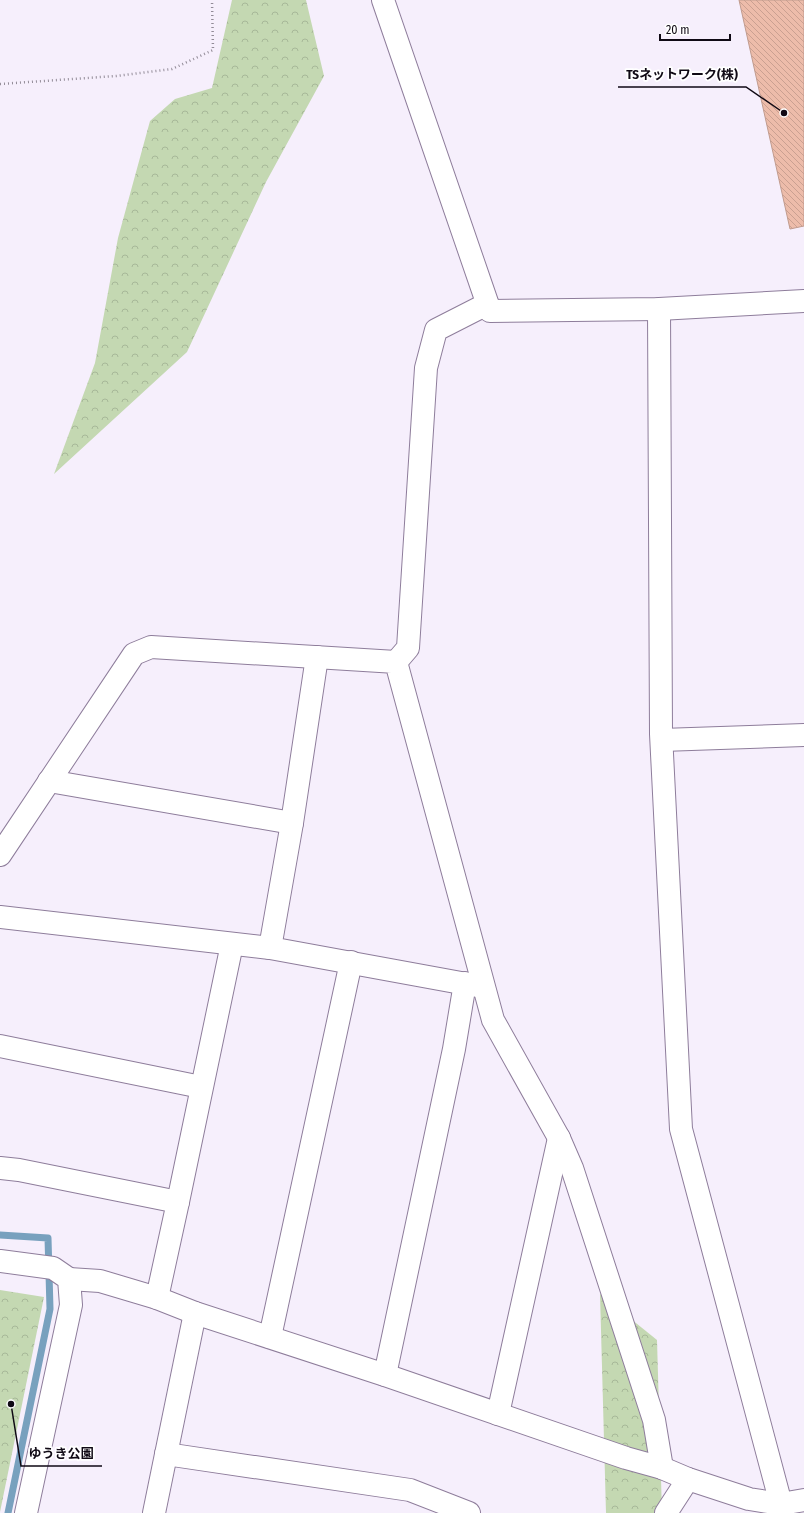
<svg xmlns="http://www.w3.org/2000/svg" width="804" height="1513" viewBox="0 0 804 1513" font-family="'Fira Sans Condensed','Noto Sans JP',sans-serif">
	<style>
		.forest { fill: url(#forest-crowns) }
		.lines { fill: none; stroke-linecap: round; stroke-linejoin: round }
		.stream { stroke: #78a1be; stroke-width: 7 }
		.building { fill: url(#building-back-hatch); stroke: #c09b8e }
		.minor-casing { stroke: #8e7d9b; stroke-width: 24 }
		.path { stroke: #928b97; stroke-width: 2.5; stroke-dasharray: 1 3; stroke-linecap: butt }
		.minor { stroke: #fff; stroke-width: 22 }
		.leader { fill: none; stroke: #0f0914; stroke-width: 1.5 }
		.callout-dot { fill: #0f0914; stroke: #fff; stroke-width: 1.5 }
		.callout-label { font-size: 13px; text-anchor: middle; font-weight: bold; fill: #0f0914; stroke: #fff; stroke-width: 3.5; stroke-linejoin: round; paint-order: stroke }
	</style>
	<defs>
		<pattern id="forest-crowns" width="20" height="18" patternUnits="userSpaceOnUse"><rect width="20" height="18" fill="#c4d8b2"/><path d="M2 6a3 3 0 1 1 6 0M12 15a3 3 0 1 1 6 0" fill="none" stroke="#a7b898"/></pattern>
		<pattern id="building-back-hatch" width="6" height="6" patternUnits="userSpaceOnUse"><rect width="6" height="6" fill="#edbcaa"/><path d="M-1 5l2 2M0 0l6 6M5-1l2 2" fill="none" stroke="#caa091"/></pattern>
	</defs>
	<rect width="100%" height="100%" fill="#f6effc"/>
	<g class="forest">
		<polygon points="232,0 306,0 324,76 266,182 187,352 54,474 95,363 118,238 150,121 175,99 212,88"/>
		<polygon points="0,1290 44,1297 0,1512"/>
		<polygon points="600,1294 657,1340 662,1513 606,1513"/>
	</g>
	<g class="lines">
		<polyline class="stream" points="0,1235 48,1238 50,1309 8,1513"/>
	</g>
	<polygon class="building" points="739,0 804,0 804,226 790,229"/>
	<g class="lines">
		<defs>
			<g id="minor">
				<polyline points="383,0 490,311 659,309 804,301"/>
				<polyline points="659,309 661,734 681,1129 781,1504"/>
				<polyline points="396,662 408,648 426,368 436,330 487,304"/>
				<polyline points="662,740 804,735"/>
				<polyline points="49,781 292,823"/>
				<polyline points="0,855 134,654 151,647 396,662 493,1020 559,1138 572,1168 654,1420 662,1468"/>
				<polyline points="0,917 270,948 483,987"/>
				<polyline points="270,948 292,823 317,657"/>
				<polyline points="0,1046 201,1087"/>
				<polyline points="0,1168 19,1170 178,1202"/>
				<polyline points="0,1261 53,1268 69,1279 71,1305 26,1513"/>
				<polyline points="69,1279 100,1281 157,1298 195,1313 385,1375 626,1458 662,1468 688,1479 749,1499 781,1504 804,1500"/>
				<polyline points="157,1298 178,1202 232,944"/>
				<polyline points="270,1337 351,962"/>
				<polyline points="385,1375 454,1049 465,983"/>
				<polyline points="498,1414 559,1138"/>
				<polyline points="166,1454 410,1490 469,1513"/>
				<polyline points="154,1513 195,1313"/>
				<polyline points="666,1513 688,1479"/>
			</g>
		</defs>
		<use href="#minor" class="minor-casing"/>
		<polyline class="path" points="0,84 116,76 172,69 213,50 212,0"/>
		<use href="#minor" class="minor"/>
	</g>
	<path class="leader" d="M784 113L746 87H618M11 1404L21 1466H102"/>
	<g class="callout-dot">
		<circle cx="784" cy="113" r="4"/>
		<circle cx="11" cy="1404" r="4"/>
	</g>
	<g class="callout-label">
		<text x="682" y="79">TSネットワーク(株)</text>
		<text x="61" y="1458">ゆうき公園</text>
	</g>
	<path d="M660 34v6h70v-6" fill="none" stroke="#0f0914" stroke-width="2"/>
	<text x="666" y="34" font-size="12" fill="#0f0914" stroke="#ffffff" stroke-width="3" paint-order="stroke">20 m</text>
</svg>
